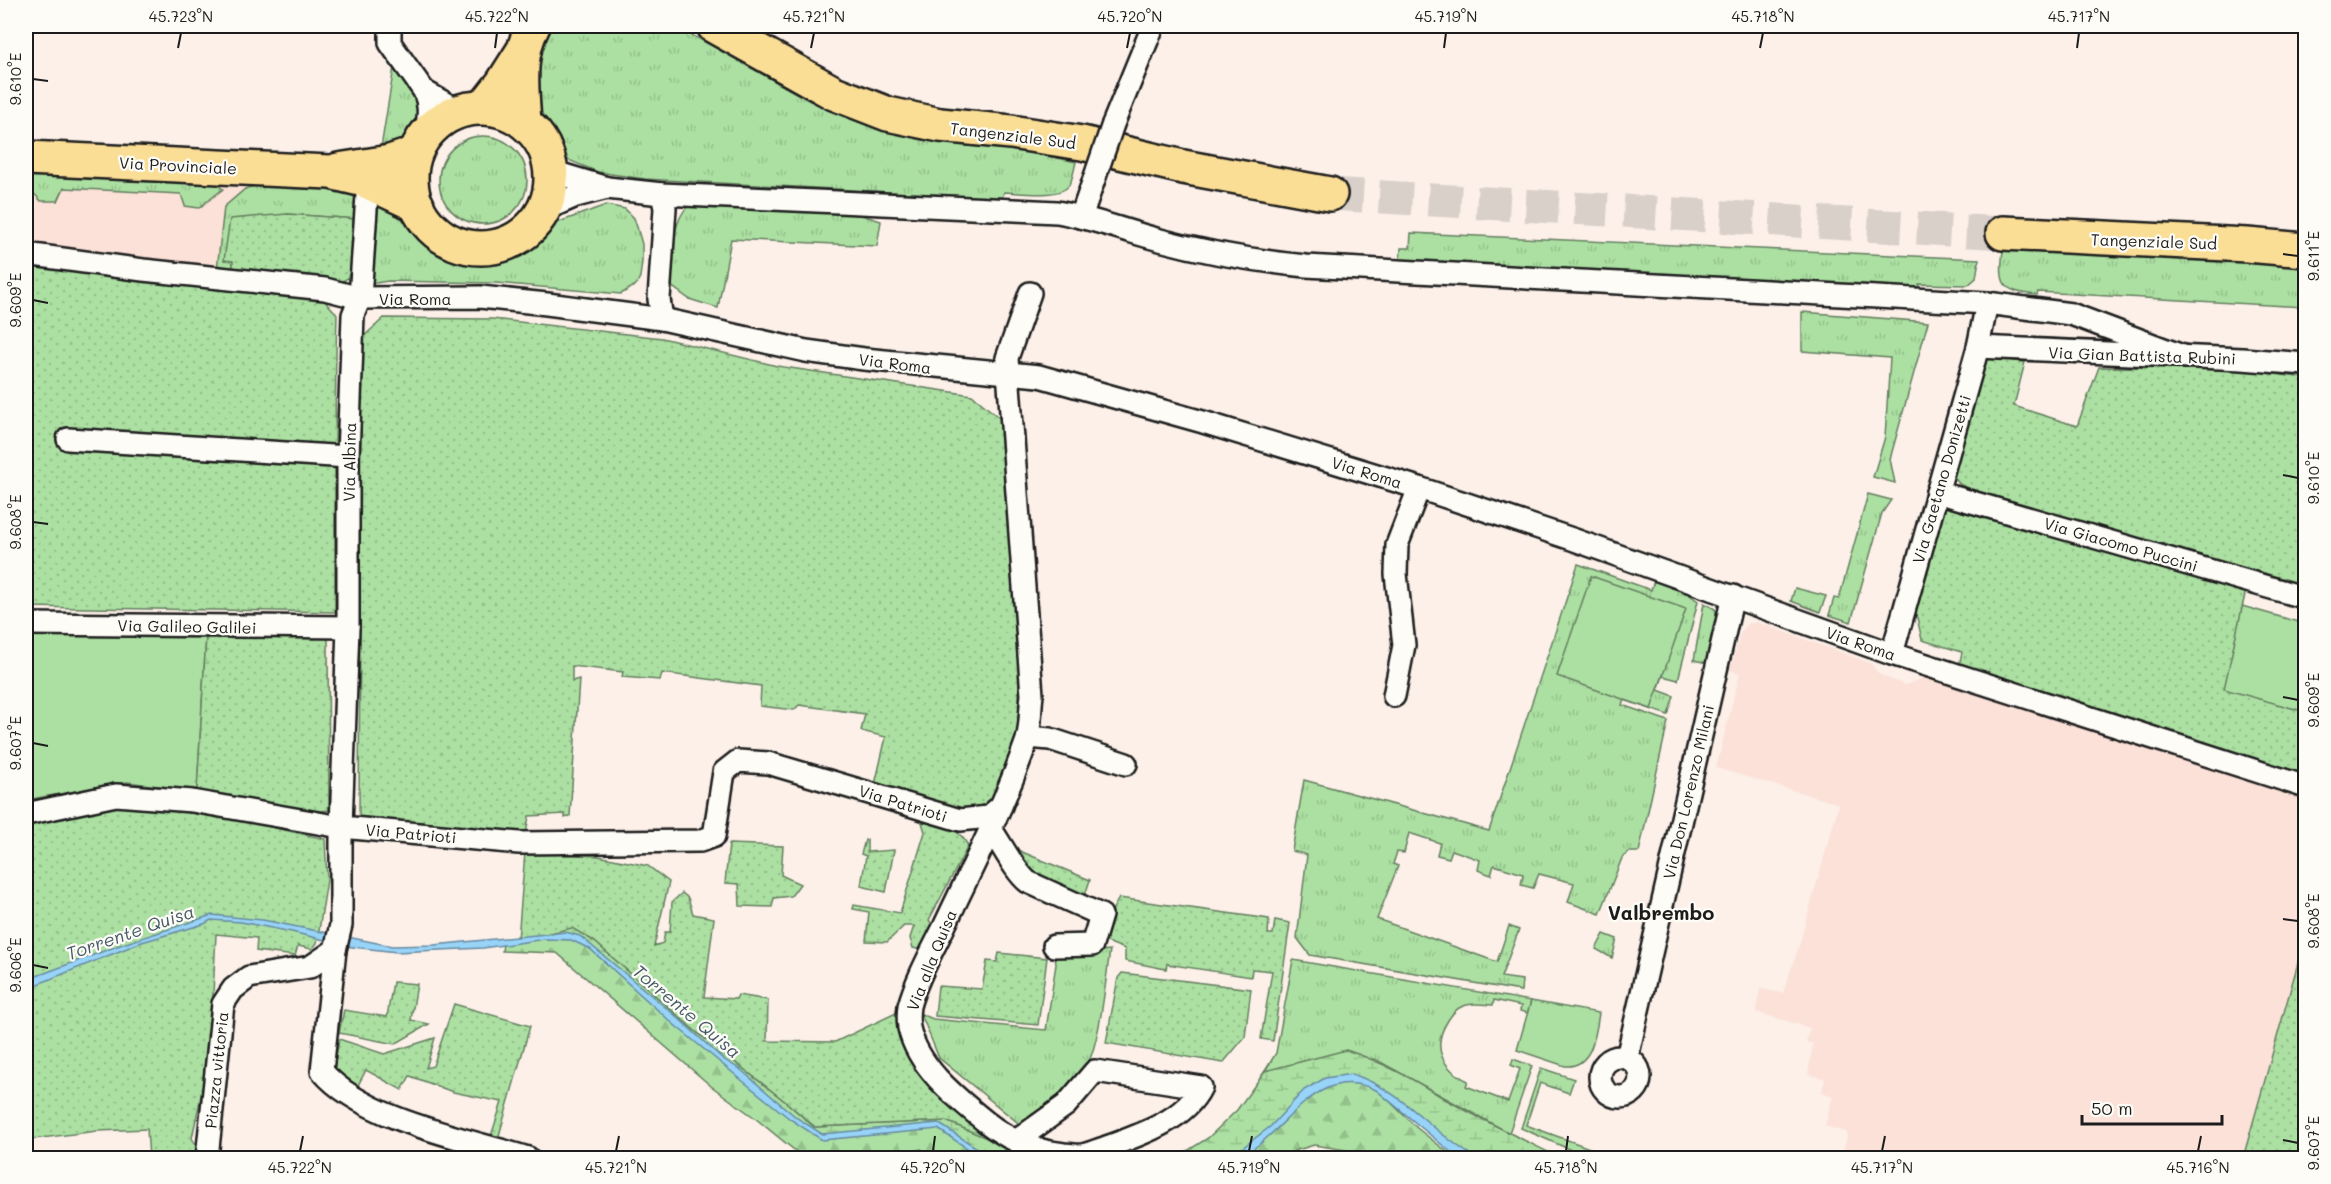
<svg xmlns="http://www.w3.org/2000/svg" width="2331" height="1184" viewBox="0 0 2331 1184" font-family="Mali,sans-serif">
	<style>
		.built { fill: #fbe1d8 }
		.grass { fill: url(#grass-tufts); stroke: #647e5f; stroke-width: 1.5 }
		.forest { fill: url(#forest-firs); stroke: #647e5f; stroke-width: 1.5 }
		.wetland { fill: url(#wetland-marsh); stroke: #647e5f; stroke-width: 1.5 }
		.park { fill: #ace0a2; stroke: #647e5f; stroke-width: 1.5 }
		.garden { fill: url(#garden-dots); stroke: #647e5f; stroke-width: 1.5 }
		.water { fill: #98d3f8; stroke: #668aa0; stroke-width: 1.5 }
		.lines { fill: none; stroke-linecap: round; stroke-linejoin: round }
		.highway-tunnel { stroke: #dad0ca; stroke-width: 33; stroke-dasharray: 33 16; stroke-linecap: butt }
		.street-casing { stroke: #1c1c1c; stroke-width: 26 }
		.primary-casing { stroke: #1c1c1c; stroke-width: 38 }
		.highway-casing { stroke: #1c1c1c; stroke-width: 38 }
		.street { stroke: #fdfcf7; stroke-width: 21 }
		.primary { stroke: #fbde96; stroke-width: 33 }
		.highway { stroke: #fbde96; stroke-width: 33 }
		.street-bridge-casing { stroke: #1c1c1c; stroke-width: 26; stroke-linecap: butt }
		.street-bridge { stroke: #fdfcf7; stroke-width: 21 }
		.ticks { fill: none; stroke: #1c1c1c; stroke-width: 2 }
		.labels { text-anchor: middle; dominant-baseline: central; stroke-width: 4.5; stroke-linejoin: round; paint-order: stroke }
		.street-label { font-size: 16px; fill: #1c1c1c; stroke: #fdfcf7 }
		.water-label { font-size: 18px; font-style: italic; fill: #475c69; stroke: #fdfcf7 }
		.quarter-label { font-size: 20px; font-weight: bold; fill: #1c1c1c; stroke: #fdfcf7 }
		.neatline { fill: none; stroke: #1c1c1c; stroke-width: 2 }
		.ticks-label { font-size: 15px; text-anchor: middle; fill: #1c1c1c }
	</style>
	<defs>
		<pattern id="grass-tufts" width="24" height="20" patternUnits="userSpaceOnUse" patternTransform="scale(1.5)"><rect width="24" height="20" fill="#ace0a2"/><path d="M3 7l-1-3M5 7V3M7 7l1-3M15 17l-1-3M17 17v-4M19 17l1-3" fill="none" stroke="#93c08b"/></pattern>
		<pattern id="forest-firs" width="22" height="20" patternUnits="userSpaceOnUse" patternTransform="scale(1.5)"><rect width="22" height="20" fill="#ace0a2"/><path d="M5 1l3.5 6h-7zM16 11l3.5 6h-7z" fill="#93c08b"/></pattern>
		<pattern id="wetland-marsh" width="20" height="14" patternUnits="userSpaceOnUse" patternTransform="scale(1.5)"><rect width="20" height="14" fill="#ace0a2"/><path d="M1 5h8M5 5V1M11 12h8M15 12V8" fill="none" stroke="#93c08b"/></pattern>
		<pattern id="garden-dots" width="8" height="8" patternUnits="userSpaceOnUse" patternTransform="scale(1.5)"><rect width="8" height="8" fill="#ace0a2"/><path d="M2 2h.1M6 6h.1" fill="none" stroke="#93c08b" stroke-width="1.8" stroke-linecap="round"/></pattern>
	</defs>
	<rect width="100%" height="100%" fill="#fcf0e9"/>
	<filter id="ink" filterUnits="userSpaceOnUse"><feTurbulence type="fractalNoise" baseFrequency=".0167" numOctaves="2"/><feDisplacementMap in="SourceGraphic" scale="12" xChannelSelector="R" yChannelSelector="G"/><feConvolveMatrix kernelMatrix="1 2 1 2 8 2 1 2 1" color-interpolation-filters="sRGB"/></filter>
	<g filter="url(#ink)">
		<g class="built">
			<polygon points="218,179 268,182 245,189 224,207 217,270 26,245 26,185 41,201 58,201 63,188 182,194 223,188 218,184"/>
			<polygon points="1757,622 1870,663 1880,675 1905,685 1932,675 2305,796 2305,938 2243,1158 1841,1158 1847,1138 1846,1132 1825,1126 1833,1096 1822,1092 1825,1079 1808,1074 1813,1044 1806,1042 1810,1028 1756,1012 1760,989 1783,993 1799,946 1839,804 1716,768 1740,673 1730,670 1741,632 1747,624"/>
		</g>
		<g class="grass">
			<path d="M555 26H676L810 101 879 129 917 138 1035 153 1076 162C1074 169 1073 179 1069 185 1061 199 1018 192 1004 192L1002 198 645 179 598 172 566 159 560 145 532 107 539 44Z"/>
			<path d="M395 61C410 87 432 112 408 141L381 148Z"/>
			<circle cx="483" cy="180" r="44"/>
			<polygon points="26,169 218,179 218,185 223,189 199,208 185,206 181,194 64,188 58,201 41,201 26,185"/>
			<polygon points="268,182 360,189 357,219 287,214 225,260 233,261 233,271 217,270 224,207 245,189"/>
			<polygon points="374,199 412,223 426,241 440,252 458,260 477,264 504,261 520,254 535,243 551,225 606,205 625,209 634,218 637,227 642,244 642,262 640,277 636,285 621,294 496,283 388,281 369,284"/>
			<path d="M690 205 842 209 881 221 877 246 731 239 718 308 689 299 670 285C670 264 672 217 690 205Z"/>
			<polygon points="1411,233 1979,259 1976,278 1968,285 1919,284 1918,290 1400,262 1401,248 1410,248"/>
			<path d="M2003 250 2239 260 2305 265V307L2038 292 2037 295C2001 291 1999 285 2003 250Z"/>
			<polygon points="1802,312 1928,322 1890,459 1895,483 1873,477 1885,437 1890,358 1802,351"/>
			<polygon points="1868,494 1891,500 1882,513 1851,622 1829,615 1834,598 1839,599"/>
			<polygon points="1578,564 1651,590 1654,581 1687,593 1698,601 1678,680 1663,676 1658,690 1674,696 1668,715 1624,700 1622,705 1668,721 1639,852 1629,852 1622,858 1600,914 1568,902 1574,883 1539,874 1533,888 1521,885 1523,874 1494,865 1491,875 1478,870 1480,860 1452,850 1449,858 1437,855 1440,843 1409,833 1404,853 1397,852 1393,864 1398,866 1377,919 1497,962 1509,926 1519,930 1501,977 1522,980 1521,991 1310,955 1297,938 1307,855 1292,851 1304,780 1489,831"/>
			<polygon points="1795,588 1826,596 1820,612 1791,601"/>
			<polygon points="1704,603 1715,609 1717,616 1707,663 1694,660"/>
			<polygon points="1604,934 1617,939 1612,958 1596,949"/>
			<path d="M1110 950C1105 983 1100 1055 1079 1079 1063 1098 1041 1111 1022 1126L939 1058 921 1014 933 1019 1046 1030 1056 964 1055 958 1049 955Z"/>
			<path d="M1293 960 1531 1001 1528 1013 1520 1011 1521 1006 1494 1000 1493 1005C1482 1004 1469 1002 1459 1008 1454 1011 1450 1017 1447 1022 1431 1048 1443 1069 1468 1081L1466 1086 1508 1102 1520 1069 1511 1065 1513 1059 1532 1066 1509 1133 1375 1059 1265 1071 1276 1053Z"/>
			<polygon points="1541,1068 1574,1079 1569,1093 1540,1083 1526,1125 1617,1158 1589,1158 1521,1128"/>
		</g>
		<g class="forest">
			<polygon points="564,936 592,948 815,1134 941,1127 986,1158 939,1158 921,1149 886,1158 804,1158 755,1118 711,1086 557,953 502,951 503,944"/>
			<polygon points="1344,1080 1363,1082 1376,1088 1417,1128 1455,1158 1378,1158 1372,1154 1314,1145 1294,1151 1284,1158 1236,1158 1314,1092"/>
		</g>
		<g class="wetland">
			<polygon points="563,928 573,928 594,941 694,1030 786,1102 814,1127 946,1121 1002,1144 1022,1158 986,1158 941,1127 829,1139 795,1120 592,948 564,936 518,940 517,936"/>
			<path d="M1346 1050C1383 1062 1413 1079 1445 1099 1482 1120 1522 1139 1560 1158H1464L1376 1088C1366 1083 1356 1079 1345 1081 1311 1084 1262 1136 1236 1158H1176L1208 1138 1237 1110 1265 1071Z"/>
		</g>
		<g class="park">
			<polygon points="1591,576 1686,609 1651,709 1557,676"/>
			<polygon points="2242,606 2305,624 2306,698 2302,711 2223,690"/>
			<polygon points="26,636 206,636 197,791 127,782 26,800"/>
			<path d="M1531 1001 1599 1013C1596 1034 1592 1068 1565 1066L1517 1050Z"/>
		</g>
		<g class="garden">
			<polygon points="287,214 357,219 352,270 348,278 343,281 233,271 233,261 224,260 230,219"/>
			<path d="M26 266 323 299 337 314C334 413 335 512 335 612L26 607Z"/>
			<polygon points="384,318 492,319 662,338 777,366 972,395 1003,421 1017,597 1020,730 1001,796 971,814 874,789 886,737 861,731 865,714 799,705 794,710 760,706 761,686 662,673 660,680 622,677 623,672 572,666 572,681 579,679 570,816 565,818 565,814 529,816 526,834 359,823 361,375 363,337"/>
			<polygon points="1982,357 2025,362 2014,406 2077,426 2099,367 2230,368 2305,378 2305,586 1981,493 1959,484 1950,471"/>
			<polygon points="1944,502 2246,590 2224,689 2302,711 2305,698 2305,774 1959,667 1962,652 1922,640 1914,604"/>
			<polygon points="206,636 328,636 329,810 314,812 197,791"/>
			<polygon points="114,804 145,809 212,814 325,839 327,880 317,943 312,949 298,946 295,956 256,951 257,938 216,934 210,1054 192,1138 200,1153 200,1158 149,1158 147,1129 97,1131 26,1140 26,823"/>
			<path d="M921 819C940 825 959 826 968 846L929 920 933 926 922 950 913 948 910 938 914 926H904L887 942 866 941 869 912 853 909 854 905 900 913 925 832Z"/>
			<polygon points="865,840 867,840 867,852 894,850 886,892 861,886 866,856 861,854"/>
			<polygon points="729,844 783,846 781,875 800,884 791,896 774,898 772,907 740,906 739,884 725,883"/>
			<polygon points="1010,847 1090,880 1085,895 1036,880"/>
			<polygon points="525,852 598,856 648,866 669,882 654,946 663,943 665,932 670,932 672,902 682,893 688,898 693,914 714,918 704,997 736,999 738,995 768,1000 767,1041 835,1042 896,1013 913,1057 925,1081 994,1141 946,1121 815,1127 786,1102 694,1030 594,941 572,928 518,940"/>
			<polygon points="1119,898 1269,919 1268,934 1273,934 1275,920 1290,923 1273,1041 1261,1039 1272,971 1252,969 1251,977 1167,964 1166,969 1125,961 1125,949 1097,938"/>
			<polygon points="2305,938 2305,1158 2243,1158"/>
			<polygon points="999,953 1047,958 1038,1025 935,1016 938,986 982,989 987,961 997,962"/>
			<polygon points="1122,973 1251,989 1245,1037 1223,1063 1106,1043 1118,978"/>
			<polygon points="393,982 417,984 411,1020 429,1024 395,1044 339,1033 344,1010 387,1017"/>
			<polygon points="454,1004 530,1026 498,1139 491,1136 502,1102 453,1092 410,1076 402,1090 366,1070 355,1091 333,1072 339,1039 384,1054 435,1038 426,1068 433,1066"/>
		</g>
		<g class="water">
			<polygon points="212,915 263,920 392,946 434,945 566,932 580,936 676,1016 723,1059 740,1069 797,1118 822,1134 938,1123 993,1158 982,1158 938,1129 822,1140 790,1119 744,1082 672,1023 590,949 571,940 545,939 483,948 397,952 352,947 292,932 241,922 211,920 204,924 142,942 26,989 26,980 120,945"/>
			<path d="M1352 1074C1404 1091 1431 1132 1476 1158H1458L1376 1090C1323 1065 1295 1117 1257 1146 1247 1154 1242 1159 1229 1158L1271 1126 1304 1090 1325 1078Z"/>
		</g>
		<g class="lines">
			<polyline class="highway-tunnel" points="1330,194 2003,233"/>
			<defs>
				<g id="street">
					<path d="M390 26V43L424 91C431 107 428 118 426 135"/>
					<polyline points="424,91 459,111"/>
					<polyline points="1113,124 1153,26"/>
					<path d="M551 171 607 188 662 194 1057 212C1092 218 1125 231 1160 240 1208 253 1256 261 1306 266L1987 303 2071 314 2185 357"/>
					<path d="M367 195 360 298 353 315 348 457V627L341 827V925L335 950 322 1071C363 1120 467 1139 528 1158"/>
					<polyline points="544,210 576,196 607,188"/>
					<polyline points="1081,217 1098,168"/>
					<polyline points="26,254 143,270 325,289 360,298 480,297 547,304 662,319 806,351 864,359 1039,376 1203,422 1419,488 1572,539 1892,654 2306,787"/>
					<polyline points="662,319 659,299 665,208 662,194"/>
					<polyline points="1978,347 2242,359 2306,364"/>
					<polyline points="68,439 348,457"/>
					<polyline points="1937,492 2306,598"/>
					<polyline points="26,624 348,627"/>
					<polyline points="1892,654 1978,347 1987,303"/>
					<polyline points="1394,696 1404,645 1396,574 1397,545 1419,488"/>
					<polyline points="1028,737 1050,739 1126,764"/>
					<polyline points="26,814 116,795 192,801 341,827 519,843 700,841 714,836 724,772 738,761 768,763 960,820 988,817 1001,806"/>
					<path d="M990 828C1001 843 1015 872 1028 882L1101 915 1092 945 1054 946"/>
					<circle cx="1620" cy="1077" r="20"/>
					<polyline points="1627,1058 1733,596"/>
					<path d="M1016 1141 1066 1105 1095 1071 1201 1087C1185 1121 1137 1136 1104 1148 1097 1150 1089 1154 1082 1155 1077 1156 1070 1154 1064 1154 1034 1151 1010 1141 986 1122 957 1098 918 1068 909 1028 908 1021 908 1013 909 1006 916 980 932 951 944 927 973 865 1005 804 1027 740 1031 726 1030 709 1032 695L1007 358 1030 293"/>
					<polyline points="207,1158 223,1004 233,989 249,977 310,967 335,950"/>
				</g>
				<g id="primary">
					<circle cx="481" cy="178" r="70"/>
					<polyline points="26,158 330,172 364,180 417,205"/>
					<polyline points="338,170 390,162 414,154"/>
				</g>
				<g id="highway">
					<polyline points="714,26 834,93 888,114 940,125 1011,132 1082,143 1183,167 1330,194"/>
					<polyline points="484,107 502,84 523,51"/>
					<path d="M524 122C522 90 517 54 533 26"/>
					<polyline points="2003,233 2247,245 2306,250"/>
				</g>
			</defs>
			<use href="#street" class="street-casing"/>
			<use href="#primary" class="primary-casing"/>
			<use href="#highway" class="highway-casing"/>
			<use href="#street" class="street"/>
			<use href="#primary" class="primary"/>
			<use href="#highway" class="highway"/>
			<defs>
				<polyline id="street-bridge" points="1098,168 1113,124"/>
			</defs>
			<use href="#street-bridge" class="street-bridge-casing"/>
			<use href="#street-bridge" class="street-bridge"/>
		</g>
	</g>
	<path class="ticks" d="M178 48 181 33M495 48 497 33M811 48 814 33M1127 48 1130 33M1444 48 1446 33M1760 48 1763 33M2077 48 2079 33M33 79 48 81M2283 254 2298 256M33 300 48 303M2283 475 2298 478M33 522 48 524M2283 697 2298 700M33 743 48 746M2283 919 2298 921M33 965 48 968M2283 1140 2298 1143M300 1151 303 1136M616 1151 619 1136M933 1151 935 1136M1249 1151 1252 1136M1566 1151 1568 1136M1882 1151 1885 1136M2198 1151 2201 1136"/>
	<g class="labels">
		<g class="street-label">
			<text transform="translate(1013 135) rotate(7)">Tangenziale Sud</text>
			<text transform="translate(178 165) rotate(3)">Via Provinciale</text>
			<text transform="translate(2154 241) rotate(2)">Tangenziale Sud</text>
			<text x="415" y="298">Via Roma</text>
			<text transform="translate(2142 355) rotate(2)">Via Gian Battista Rubini</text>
			<text transform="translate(895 363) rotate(7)">Via Roma</text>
			<text transform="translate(349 462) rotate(-89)">Via Albina</text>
			<text transform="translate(1367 472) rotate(17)">Via Roma</text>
			<text transform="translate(1941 479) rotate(-74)">Via Gaetano Donizetti</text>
			<text transform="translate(2121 544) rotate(16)">Via Giacomo Puccini</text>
			<text transform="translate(187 626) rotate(1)">Via Galileo Galilei</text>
			<text transform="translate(1861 643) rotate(19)">Via Roma</text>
			<text transform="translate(1688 792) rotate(-77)">Via Don Lorenzo Milani</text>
			<text transform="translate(903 803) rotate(17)">Via Patrioti</text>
			<text transform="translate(411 833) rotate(5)">Via Patrioti</text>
			<text transform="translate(931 960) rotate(-68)">Via alla Quisa</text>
			<text transform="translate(216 1070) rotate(-84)">Piazza vittoria</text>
		</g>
		<g class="water-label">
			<text transform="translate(130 932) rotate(-19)">Torrente Quisa</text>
			<text transform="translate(687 1011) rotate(40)">Torrente Quisa</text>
		</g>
		<g class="quarter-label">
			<text x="1661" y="912">Valbrembo</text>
		</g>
	</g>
	<rect width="2331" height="1184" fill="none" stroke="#fdfcf7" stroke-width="66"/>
	<path d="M2082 1115v9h140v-9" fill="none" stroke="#1c1c1c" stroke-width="3"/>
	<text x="2091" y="1115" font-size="18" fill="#1c1c1c" stroke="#fdfcf7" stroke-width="4.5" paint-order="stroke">50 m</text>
	<rect x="33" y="33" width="2265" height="1118" class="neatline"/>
	<g class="ticks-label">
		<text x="181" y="22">45.723°N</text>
		<text x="497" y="22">45.722°N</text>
		<text x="814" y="22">45.721°N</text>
		<text x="1130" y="22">45.720°N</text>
		<text x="1446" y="22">45.719°N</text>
		<text x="1763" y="22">45.718°N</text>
		<text x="2079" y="22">45.717°N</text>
		<text transform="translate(16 79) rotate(-90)" y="5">9.610°E</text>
		<text transform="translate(2314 256) rotate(-90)" y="5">9.611°E</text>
		<text transform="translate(16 300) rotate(-90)" y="5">9.609°E</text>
		<text transform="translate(2314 478) rotate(-90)" y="5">9.610°E</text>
		<text transform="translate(16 522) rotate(-90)" y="5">9.608°E</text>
		<text transform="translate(2314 700) rotate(-90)" y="5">9.609°E</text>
		<text transform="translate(16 743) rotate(-90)" y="5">9.607°E</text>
		<text transform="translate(2314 921) rotate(-90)" y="5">9.608°E</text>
		<text transform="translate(16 965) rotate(-90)" y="5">9.606°E</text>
		<text transform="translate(2314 1143) rotate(-90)" y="5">9.607°E</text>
		<text x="300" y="1173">45.722°N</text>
		<text x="616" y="1173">45.721°N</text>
		<text x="933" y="1173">45.720°N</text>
		<text x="1249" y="1173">45.719°N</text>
		<text x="1566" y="1173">45.718°N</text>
		<text x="1882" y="1173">45.717°N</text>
		<text x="2198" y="1173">45.716°N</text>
	</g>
</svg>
